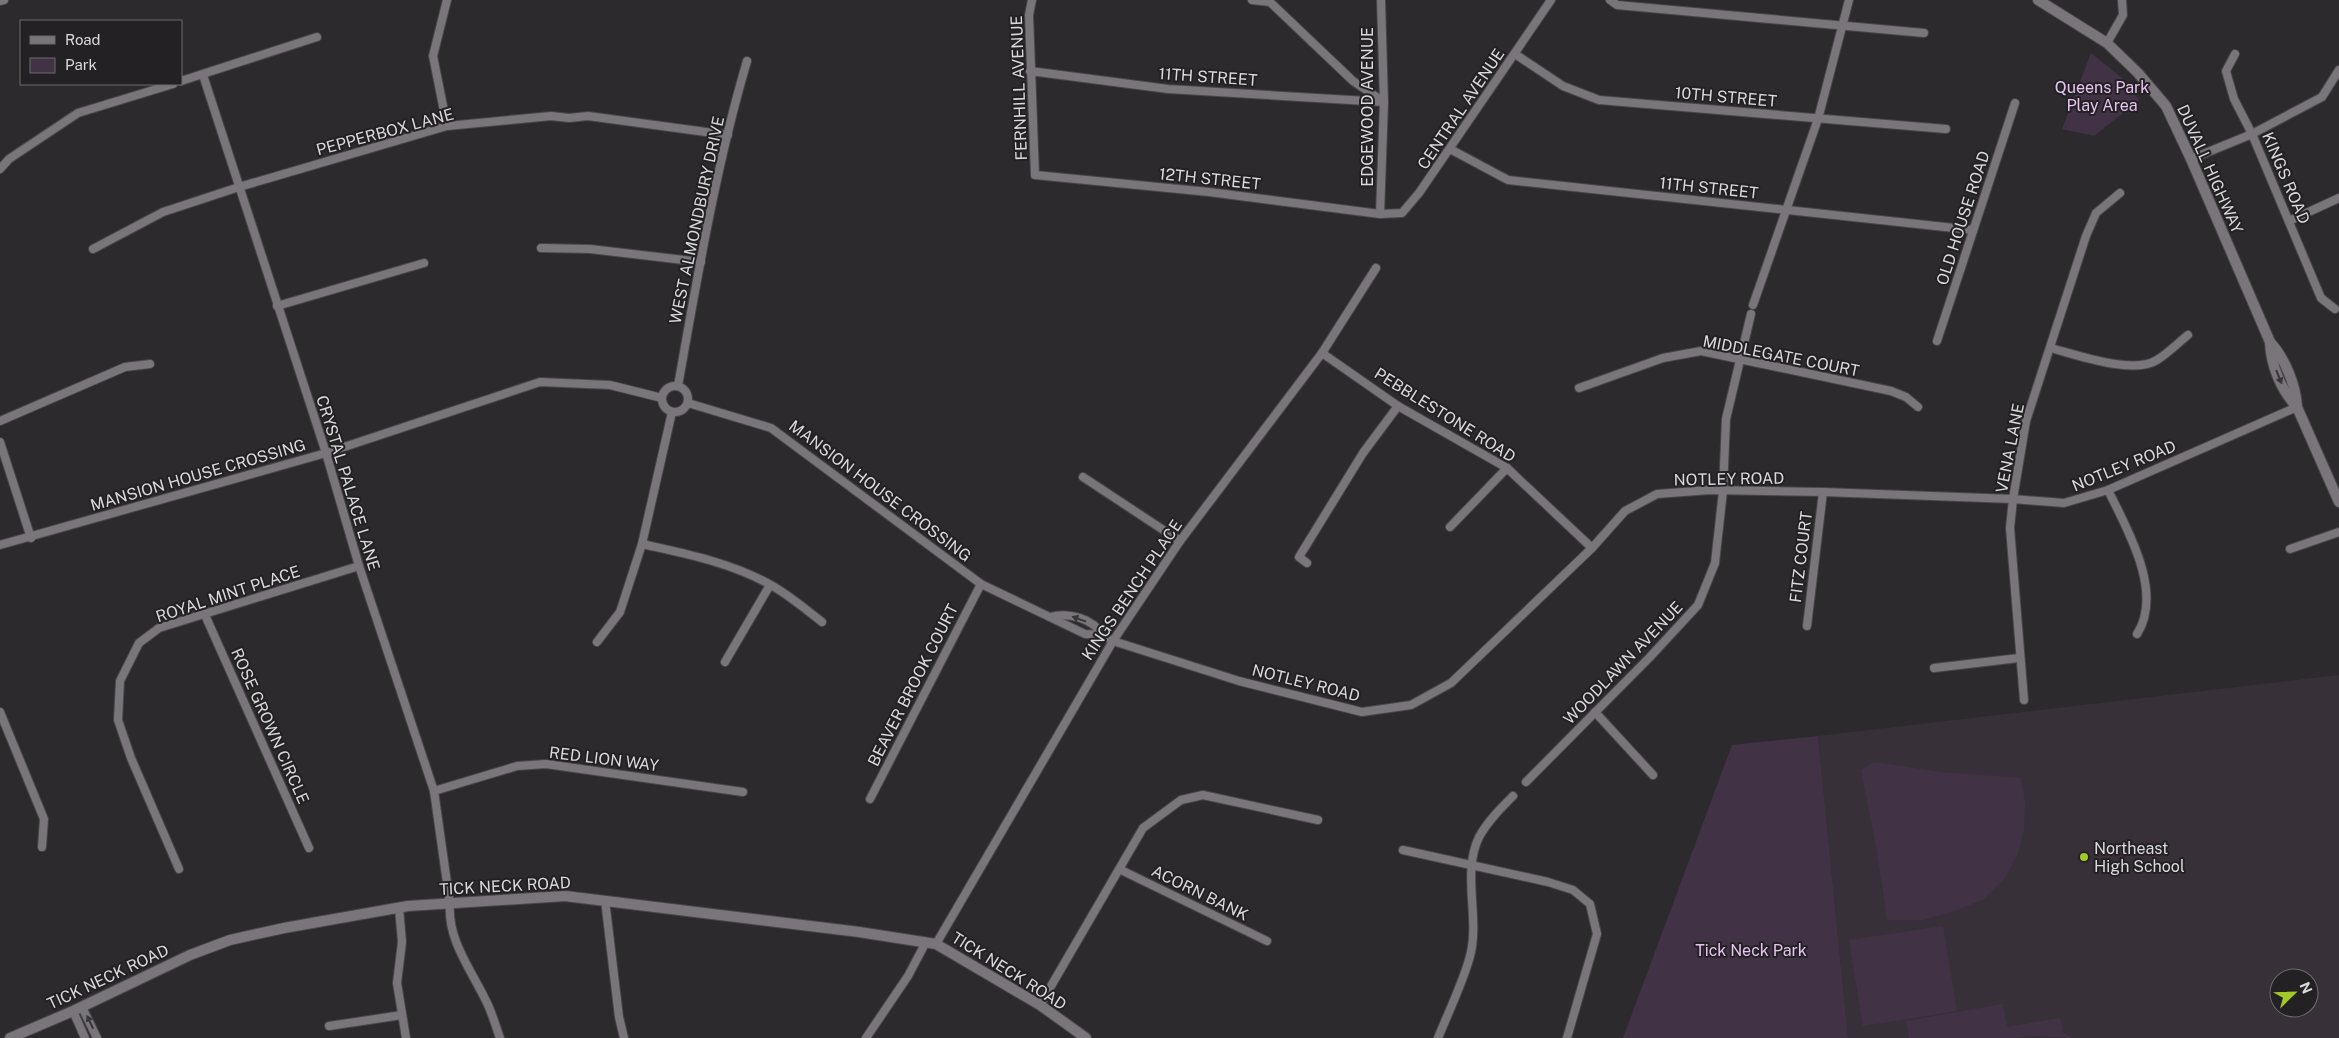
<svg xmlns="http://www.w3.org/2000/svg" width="2339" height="1038" viewBox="0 0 2339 1038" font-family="'Public Sans',sans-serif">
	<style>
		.built { fill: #373039; fill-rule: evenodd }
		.green { fill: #423246 }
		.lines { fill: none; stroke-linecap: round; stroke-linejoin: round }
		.street-casing { stroke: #484649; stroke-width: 10 }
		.secondary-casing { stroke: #484649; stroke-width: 12 }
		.street { stroke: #79757a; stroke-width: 8 }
		.secondary { stroke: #79757a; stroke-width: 10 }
		.oneway { fill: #38363a }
		.poi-dot { fill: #a2c929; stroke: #232124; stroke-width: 2 }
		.labels { text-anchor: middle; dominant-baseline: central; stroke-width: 4; stroke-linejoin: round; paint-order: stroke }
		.street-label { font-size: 16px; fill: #dad9db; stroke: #232124 }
		.park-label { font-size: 16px; fill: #e6c3f0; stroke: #232124 }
		.poi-label { font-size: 16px; fill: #dad9db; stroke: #232124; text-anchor: start }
	</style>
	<rect width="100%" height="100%" fill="#2d2a2e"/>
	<path class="built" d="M2339 675V1038H1848L1818 736ZM2279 978H2309V1008H2279Z"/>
	<g class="green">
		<polygon points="2091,53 2122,78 2139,100 2094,136 2062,129"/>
		<polygon points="1818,736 1848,1038 1623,1038 1732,745"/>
		<polygon points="1874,762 1941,772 2021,778 2025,802 2024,829 2018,853 2005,878 1984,899 1955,911 1923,920 1887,920 1877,851 1861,770"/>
		<polygon points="1943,926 1957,1011 1863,1026 1849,940"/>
		<polygon points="2003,1004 2007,1027 2060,1018 2063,1030 2061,1031 2072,1038 2033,1036 2015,1038 1909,1038 1906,1021"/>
	</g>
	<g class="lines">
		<defs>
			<g id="street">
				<polyline points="1032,0 1029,15 1035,175 1209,192 1380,214 1402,213 1419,193 1551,0"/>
				<polyline points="1252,0 1270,2 1353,81 1384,102"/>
				<polyline points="1610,0 1617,5 1924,33"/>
				<polyline points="0,1 4,0"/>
				<polyline points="2107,43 2123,15 2122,0"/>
				<polyline points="1515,54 1563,86 1599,100 1946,129"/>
				<polyline points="2235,54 2226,71 2234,99 2252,134 2321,298 2335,309"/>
				<polyline points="1030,71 1168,89 1384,102"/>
				<path d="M203 75 326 453 359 566 434 791 450 904C447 941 473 972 488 1005 493 1016 496 1027 500 1038"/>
				<polyline points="181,81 317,37"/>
				<polyline points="447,126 433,56 447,0"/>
				<polyline points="1450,149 1508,180 1973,230"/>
				<polyline points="2191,159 2252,134 2322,97 2339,70"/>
				<polyline points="0,169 9,159 78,113 173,84"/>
				<polyline points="1380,214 1384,102 1381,0"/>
				<polyline points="2289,221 2339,198"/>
				<polyline points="541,248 590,249 701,262"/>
				<polyline points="93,249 163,212 239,187 447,126 551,116 569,118 588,116 728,135"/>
				<polyline points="1753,305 1818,119 1849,0"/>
				<polyline points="277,306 424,263"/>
				<polyline points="1937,341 2015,103"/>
				<path d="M2051 348C2077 355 2133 375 2157 360 2168 353 2178 343 2188 335"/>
				<polyline points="1322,353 1398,406 1507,468 1592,548"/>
				<path d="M678 386C697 279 716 166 747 61"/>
				<circle cx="675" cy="399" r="13"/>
				<polyline points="1579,388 1663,358 1701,351 1891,391 1906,397 1918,407"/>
				<polyline points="688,403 771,428 981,584 1085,634 1102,635 1113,641 1239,681 1362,712 1411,705 1451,683 1592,548 1625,511 1657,494 1710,490 1823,492 2013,499 2064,503 2108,490 2297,407"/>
				<polyline points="0,421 125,367 150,364"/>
				<polyline points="0,442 31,538"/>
				<polyline points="1083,477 1180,541"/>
				<path d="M2108 490C2127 529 2164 592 2137 634"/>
				<polyline points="1450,527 1507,468"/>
				<path d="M642 544C686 554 729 562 769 584 788 594 805 609 822 622"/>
				<polyline points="0,545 326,453 540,382 610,385 662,398"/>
				<polyline points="2290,549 2339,532"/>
				<polyline points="1307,563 1299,557 1363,453 1398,406"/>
				<polyline points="205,615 309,848"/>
				<path d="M1050 617C1068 612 1093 618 1102 635"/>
				<polyline points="1807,626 1823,492"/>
				<polyline points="597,642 620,612 642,544 672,412"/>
				<polyline points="725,662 770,585"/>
				<polyline points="1934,668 2019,658"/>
				<polyline points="2024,700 2010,528 2013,499 2026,421 2086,236 2096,213 2120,193"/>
				<polyline points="0,712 44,819 42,847"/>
				<polyline points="1595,712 1653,775"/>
				<polyline points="1526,782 1649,658 1698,605 1715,563 1723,491 1726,419 1751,314"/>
				<polyline points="434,791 517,766 546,764 743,792"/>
				<polyline points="870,799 981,584"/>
				<polyline points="1403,850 1548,882 1573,890 1590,904 1597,934 1567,1038"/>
				<polyline points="179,869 131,758 118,720 120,681 139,643 159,628 359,566"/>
				<polyline points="1121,870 1267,941"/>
				<polyline points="605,900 619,1017 624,1038"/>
				<polyline points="399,908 402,942 397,983 406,1038"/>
				<polyline points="936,944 1113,641 1180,541 1322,353 1376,268"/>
				<polyline points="1040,1005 1143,828 1181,800 1203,795 1318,820"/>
				<polyline points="82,1007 97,1038"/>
				<polyline points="73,1011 85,1038"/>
				<polyline points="329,1026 402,1015"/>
				<polyline points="866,1038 908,976 926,942"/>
				<path d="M1438 1038C1448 1013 1466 976 1471 952 1479 915 1462 872 1479 837 1488 821 1501 808 1513 796"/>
			</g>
			<g id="secondary">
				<path d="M2038 0 2107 43 2138 73 2166 106 2191 159 2270 342C2285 358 2296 386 2297 407"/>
				<path d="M2270 342C2271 366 2281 390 2297 407L2339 502"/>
				<polyline points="10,1038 73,1011 190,955 230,940 284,928 408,906 565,896 859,932 936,944 1040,1005 1086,1038"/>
			</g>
		</defs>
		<use href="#street" class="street-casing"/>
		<use href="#secondary" class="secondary-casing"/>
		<use href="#street" class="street"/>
		<use href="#secondary" class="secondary"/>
	</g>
	<defs><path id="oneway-solid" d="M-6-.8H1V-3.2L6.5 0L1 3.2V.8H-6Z" transform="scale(1.25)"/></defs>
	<g class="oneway">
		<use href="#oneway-solid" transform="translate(2279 377) rotate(68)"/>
		<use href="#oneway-solid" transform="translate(1079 619) rotate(-160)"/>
		<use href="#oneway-solid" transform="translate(90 1022) rotate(-115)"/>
	</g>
	<circle class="poi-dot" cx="2084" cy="857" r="5"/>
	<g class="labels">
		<g class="street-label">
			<text transform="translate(1208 77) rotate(4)">11TH STREET</text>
			<text transform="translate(1019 88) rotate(-92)">FERNHILL AVENUE</text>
			<text transform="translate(1726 97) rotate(5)">10TH STREET</text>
			<text transform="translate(1367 107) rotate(-90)">EDGEWOOD AVENUE</text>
			<text transform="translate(1461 109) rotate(-56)">CENTRAL AVENUE</text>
			<text transform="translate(385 132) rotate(-15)">PEPPERBOX LANE</text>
			<text transform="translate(2210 169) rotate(66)">DUVALL HIGHWAY</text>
			<text transform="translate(2286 178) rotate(67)">KINGS ROAD</text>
			<text transform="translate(1210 179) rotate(6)">12TH STREET</text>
			<text transform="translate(1709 188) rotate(6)">11TH STREET</text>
			<text transform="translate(1963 218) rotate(-72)">OLD HOUSE ROAD</text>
			<text transform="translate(697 220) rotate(-78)">WEST ALMONDBURY DRIVE</text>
			<text transform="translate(1781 356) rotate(11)">MIDDLEGATE COURT</text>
			<text transform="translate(1445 415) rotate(32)">PEBBLESTONE ROAD</text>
			<text transform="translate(2010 448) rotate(-79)">VENA LANE</text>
			<text transform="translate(2124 466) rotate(-22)">NOTLEY ROAD</text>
			<text transform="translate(198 475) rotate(-16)">MANSION HOUSE CROSSING</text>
			<text transform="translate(1729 479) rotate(-1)">NOTLEY ROAD</text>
			<text transform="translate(348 483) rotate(73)">CRYSTAL PALACE LANE</text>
			<text transform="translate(880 491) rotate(37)">MANSION HOUSE CROSSING</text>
			<text transform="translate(1801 557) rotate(-83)">FITZ COURT</text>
			<text transform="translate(1132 590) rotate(-56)">KINGS BENCH PLACE</text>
			<text transform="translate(228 594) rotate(-18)">ROYAL MINT PLACE</text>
			<text transform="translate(1623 663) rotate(-46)">WOODLAWN AVENUE</text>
			<text transform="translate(1306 683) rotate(14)">NOTLEY ROAD</text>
			<text transform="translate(913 685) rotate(-63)">BEAVER BROOK COURT</text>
			<text transform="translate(270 726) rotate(66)">ROSE GROWN CIRCLE</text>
			<text transform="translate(604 759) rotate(7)">RED LION WAY</text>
			<text transform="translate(505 886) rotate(-3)">TICK NECK ROAD</text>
			<text transform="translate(1200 893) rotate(26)">ACORN BANK</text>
			<text transform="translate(1009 971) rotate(32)">TICK NECK ROAD</text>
			<text transform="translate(108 977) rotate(-25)">TICK NECK ROAD</text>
		</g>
		<g class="park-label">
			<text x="2102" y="87">Queens Park<tspan x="2102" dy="18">Play Area</tspan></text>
			<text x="1751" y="950">Tick Neck Park</text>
		</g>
		<g class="poi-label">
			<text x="2094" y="848">Northeast<tspan x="2094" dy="18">High School</tspan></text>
		</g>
	</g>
	<rect x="20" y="20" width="162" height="65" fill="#232124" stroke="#6c6b6d"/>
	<rect x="30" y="36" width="25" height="8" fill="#79757a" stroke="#6c6b6d"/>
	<text x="65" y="45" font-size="15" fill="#dad9db">Road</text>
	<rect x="30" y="58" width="25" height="15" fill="#423246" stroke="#6c6b6d"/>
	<text x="65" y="70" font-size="15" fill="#dad9db">Park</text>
	<g transform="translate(2294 993) rotate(67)"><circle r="24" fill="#232124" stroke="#6c6b6d"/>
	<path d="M0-4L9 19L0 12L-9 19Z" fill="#a2c929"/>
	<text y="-8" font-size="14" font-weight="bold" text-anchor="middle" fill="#dad9db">N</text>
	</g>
</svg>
